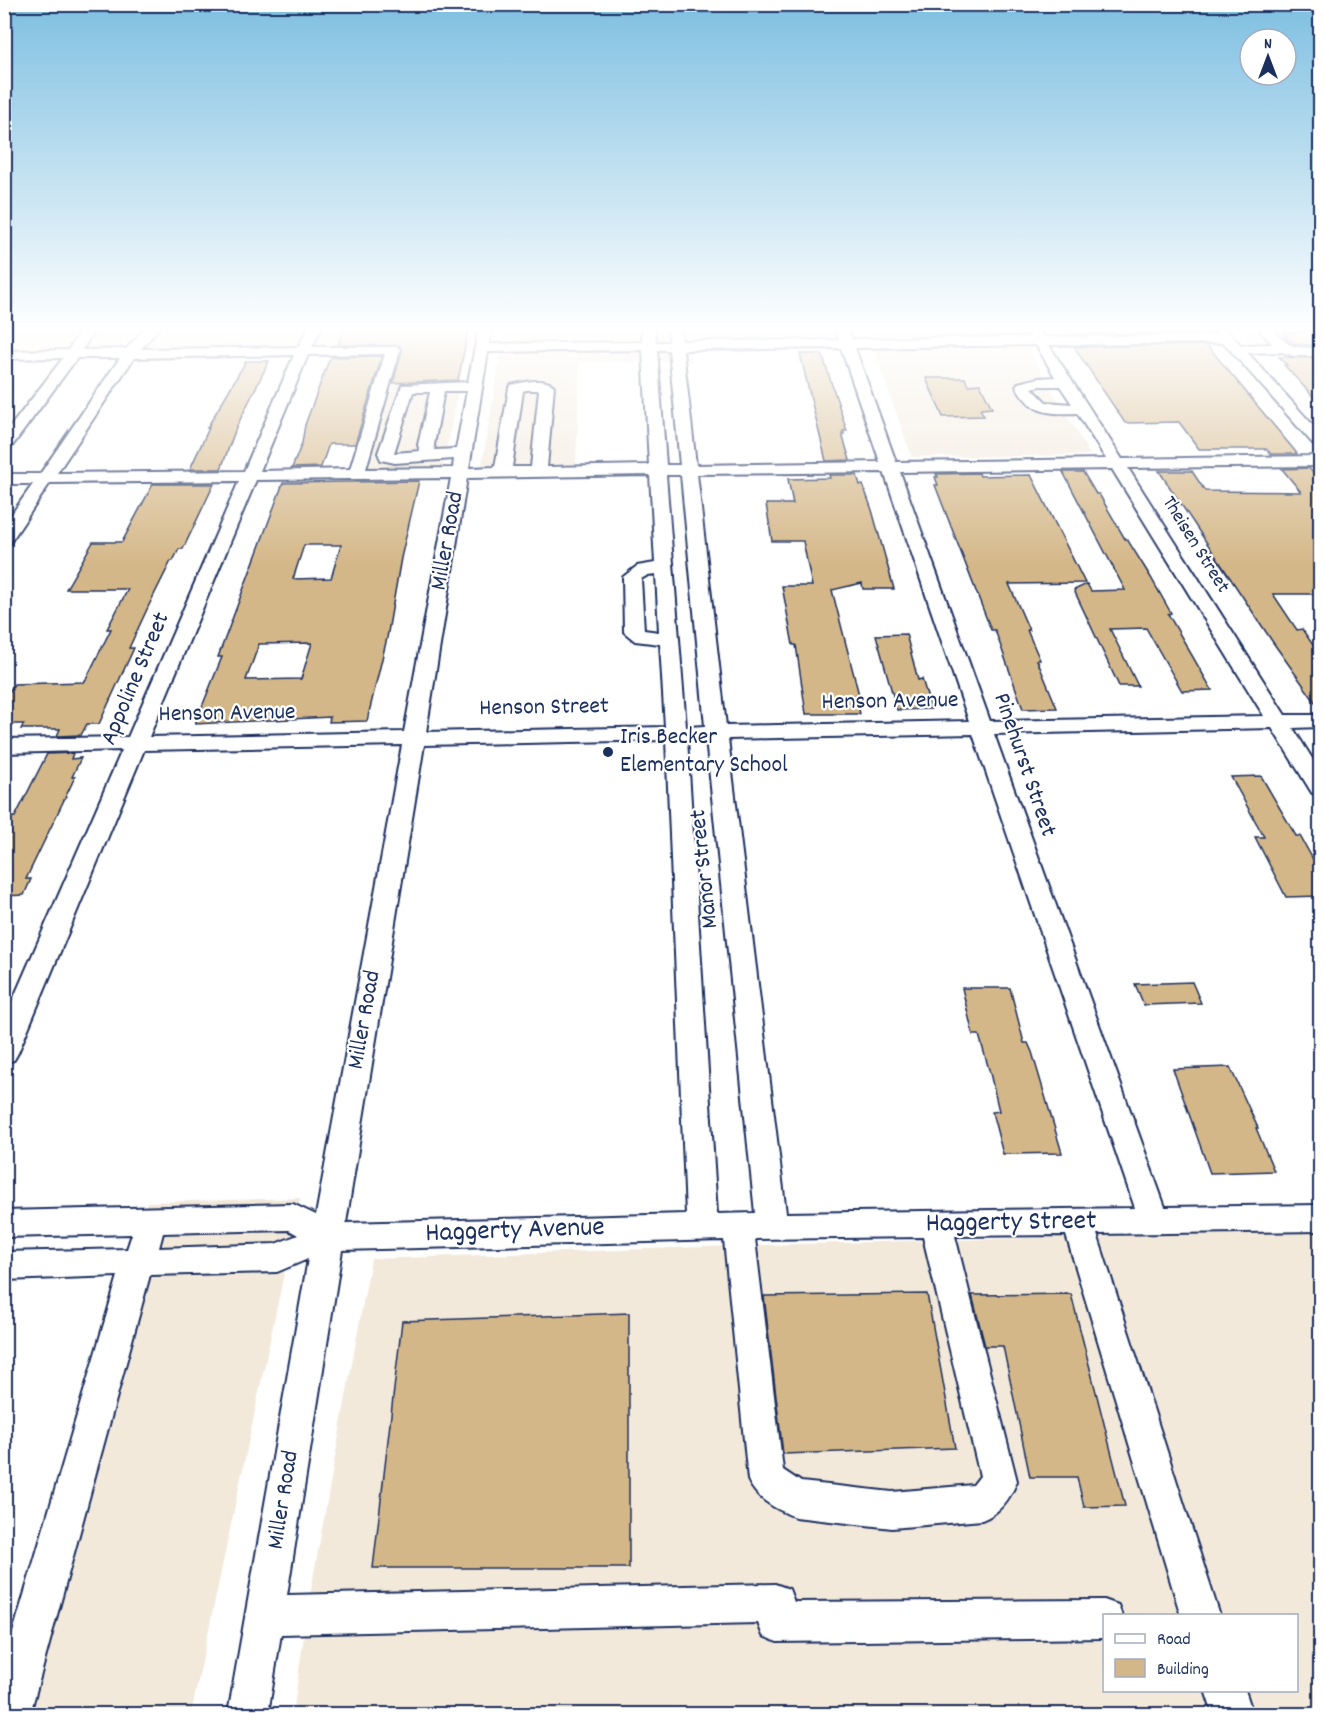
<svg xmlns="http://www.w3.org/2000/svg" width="1325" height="1719" viewBox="0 0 1325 1719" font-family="Dekko,sans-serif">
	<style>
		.built { fill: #f2e9db; fill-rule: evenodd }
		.building { fill: #d4b788; stroke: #1b2f5e; stroke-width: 1.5; fill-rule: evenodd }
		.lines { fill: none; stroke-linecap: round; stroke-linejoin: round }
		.minor-casing { stroke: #1b2f5e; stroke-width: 4 }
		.minor { fill: #fff; fill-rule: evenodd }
		.poi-dot { fill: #1b2f5e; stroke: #fff; stroke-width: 2 }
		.labels { text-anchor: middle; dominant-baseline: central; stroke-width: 4.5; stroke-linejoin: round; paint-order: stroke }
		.far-street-label { font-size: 20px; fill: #1b2f5e; stroke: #fff }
		.street-label { font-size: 24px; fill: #1b2f5e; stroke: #fff }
		.poi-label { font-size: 24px; fill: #1b2f5e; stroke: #fff; text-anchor: start }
		.near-street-label { font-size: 28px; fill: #1b2f5e; stroke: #fff }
	</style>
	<rect width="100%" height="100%" fill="#fff"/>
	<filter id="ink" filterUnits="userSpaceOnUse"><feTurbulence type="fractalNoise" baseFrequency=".0167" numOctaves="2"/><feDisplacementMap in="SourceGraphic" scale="12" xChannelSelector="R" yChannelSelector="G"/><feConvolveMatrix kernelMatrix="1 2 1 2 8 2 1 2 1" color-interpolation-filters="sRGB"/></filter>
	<g filter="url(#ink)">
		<g class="built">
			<polygon points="182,327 471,327 441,476 348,477 386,353 5,357 4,329"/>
			<polygon points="505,327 855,327 861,347 689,349 693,361 580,362 576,464 482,465"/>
			<polygon points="863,327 1013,327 1021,340 868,342"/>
			<polygon points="1053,327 1202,327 1212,339 1062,340"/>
			<polygon points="1237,327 1320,327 1320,355 1264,355"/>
			<polygon points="1025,344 1090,455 912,457 872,345"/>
			<polygon points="300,1198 191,1714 5,1714 5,1667 123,1275 147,1202"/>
			<path d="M1320 1230V1714H293L308 1606 371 1259 730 1246ZM1104 1616H1296V1690H1104Z"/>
		</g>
		<g class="building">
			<polygon points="469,327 458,380 393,383 402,351 400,346 338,345 344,328"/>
			<polygon points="1067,327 1191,327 1196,333 1072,334"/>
			<polygon points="1320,331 1320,346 1296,344 1283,337 1288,337 1283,332"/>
			<polygon points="1207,345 1295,451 1297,454 1271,454 1266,449 1199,449 1179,422 1125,423 1074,347"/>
			<polygon points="800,354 822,354 847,431 843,431 844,434 842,434 850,460 826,461"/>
			<polygon points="382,356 355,444 329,444 321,467 292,468 302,443 305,425 329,360 333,357"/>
			<polygon points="1279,357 1320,358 1320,404 1284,365 1287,365"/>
			<polygon points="246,361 269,361 236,428 221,469 190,469 209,428 207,428"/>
			<polygon points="926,378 965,378 968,385 980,384 992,408 980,409 984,416 943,417"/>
			<polygon points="1309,468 1320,482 1320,594 1273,594 1297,630 1302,629 1320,655 1320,709 1272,641 1159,471 1192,471 1205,491 1301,492 1282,469"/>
			<polygon points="1063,472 1083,472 1096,494 1099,494 1125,539 1127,539 1150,576 1171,613 1168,614 1212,690 1182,691 1146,628 1110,629 1138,686 1119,686 1074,590 1087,584 1091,591 1125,590"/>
			<polygon points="979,473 980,476 1031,475 1085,583 1009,584 1029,630 1027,630 1040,660 1037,660 1057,708 1023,709 995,630 991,630 935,485 938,485 935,477 938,477 936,474"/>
			<polygon points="829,475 857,475 860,485 863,485 872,510 894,589 863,589 862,583 832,590 859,695 856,695 860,714 806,714 796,645 793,645 782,586 812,586 803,541 772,541 766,504 793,504 788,479 830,478"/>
			<path d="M419 481 401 558 387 638 367 721 329 722 330 717 195 724 222 657H218L283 483ZM304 545H341L331 578 293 579ZM312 643 301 679 246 680 259 644Z"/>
			<polygon points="153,484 214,484 183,549 179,549 173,561 171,561 149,605 129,648 134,648 99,724 87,724 81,735 57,736 60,729 21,729 24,724 4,724 4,700 14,684 84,682 86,679 111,629 107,629 128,589 66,589 93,542 122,542"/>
			<polygon points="906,634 918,680 922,679 931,709 897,710 876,635"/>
			<polygon points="73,753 71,759 81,758 72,777 75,777 26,879 31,879 24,895 4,896 4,829 11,817 15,817 47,754"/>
			<polygon points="1261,776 1296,836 1300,836 1320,872 1320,896 1286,897 1255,837 1264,837 1231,777"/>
			<polygon points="1192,982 1201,1003 1144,1005 1135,984"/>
			<polygon points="962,988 1010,988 1024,1043 1028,1043 1032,1052 1062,1153 1003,1154 992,1112 999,1111 990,1073 979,1035 973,1035"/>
			<polygon points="1230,1067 1258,1128 1256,1128 1274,1171 1210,1173 1173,1069"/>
			<polygon points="927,1294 955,1448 783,1454 764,1296"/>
			<polygon points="1071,1294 1125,1506 1084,1507 1077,1477 1030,1477 1003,1346 985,1346 972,1295"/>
			<polygon points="629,1313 629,1568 373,1568 402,1321"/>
		</g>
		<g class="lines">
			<defs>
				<g id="minor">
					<path d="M84 327H97L82 350 126 349 146 327H160L141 349 298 347 309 327H322L312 347H398L400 350 366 469 453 468 454 459 395 463 381 460 378 453 402 385 468 382 479 327H492L489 344 642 342V327H654L656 342H669L668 327H680L682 341 839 340 835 327H847L852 339 1031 337 1026 330 1030 327H1038L1044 337 1217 335 1212 327H1224L1241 345 1272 344 1260 331 1264 327H1279L1275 332C1292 350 1297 347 1320 348V356H1294L1282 352 1248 353 1320 433V447L1314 445 1224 343 1049 345 1122 459 1320 456V466L1128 468 1285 715H1320V727L1293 728 1320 771V795L1312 793 1272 728 994 734 1165 1207 1320 1205V1231L1097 1234 1220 1616H1181L1066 1235 955 1236 1017 1481C1010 1499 1000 1513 982 1520L892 1528 795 1517C776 1509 756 1499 748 1480L724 1240 342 1250 287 1595 775 1584 789 1589 794 1602 1104 1600 1118 1605 1122 1616H1104V1638L777 1642 763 1636 758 1623 281 1634 268 1714H228L308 1259 277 1272 150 1275 30 1714H4V1663L118 1276 4 1280V1252L127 1249 132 1234 4 1237V1211L293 1204 316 1215 402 745 144 750 18 1053 14 1060 4 1063V1020L122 750 4 753V739L128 737 239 481 50 483 10 543 4 544V525L33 484H4V474H40L120 358H77L10 449 4 451V435L63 358 4 359V351L68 350ZM1036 345 1055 377 1039 378 1018 383 1016 386C1032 414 1047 414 1077 413L1106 459 896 462 855 348ZM841 348 880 462 696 465 683 350ZM643 350 649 465 547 467 554 386C545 377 523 382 511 385L509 388 495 467 469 468 488 352ZM657 350H669L680 465H666ZM385 354 350 469 260 471 308 355ZM294 355 244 471 57 473 134 358ZM1039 386H1060L1072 404 1046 402 1032 388ZM526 390H539L531 467H512L523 391ZM444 391H467L456 449 435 450 434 445ZM413 392H430L418 445 420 451 394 453ZM1112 469 1264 716 990 721 900 472ZM884 472 969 721 726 726 697 474ZM650 475 655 563 637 566 623 577 624 632 635 641 660 644 665 727 426 732 467 478ZM666 475H681L705 726 686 727ZM451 478 404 732 149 737 256 480ZM656 574 659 632 644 630 641 579 648 575ZM973 734 1135 1208 786 1213 728 739ZM687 739H706L755 1213 717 1214ZM666 740 686 1214 346 1223 424 745ZM289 1230 298 1235 275 1244 159 1248 163 1233ZM923 1237 980 1476 973 1485 892 1492 801 1482 783 1470 755 1239Z"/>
					<polygon points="1205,1690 1245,1690 1253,1714 1213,1714"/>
				</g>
			</defs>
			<use href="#minor" class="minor-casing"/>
			<use href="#minor" class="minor"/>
		</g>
	</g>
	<linearGradient id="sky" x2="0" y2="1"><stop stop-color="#7ebfe1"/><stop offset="0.58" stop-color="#fff"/><stop offset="1" stop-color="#fff" stop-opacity="0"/></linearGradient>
	<rect width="1325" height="567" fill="url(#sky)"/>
	<circle class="poi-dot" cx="608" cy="752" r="6"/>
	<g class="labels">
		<g class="far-street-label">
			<text transform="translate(1195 545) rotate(58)">Theisen Street</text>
		</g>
		<g class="street-label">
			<text transform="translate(448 541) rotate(-80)">Miller Road</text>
			<text transform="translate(136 679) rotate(-67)">Appoline Street</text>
			<text transform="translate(890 702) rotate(-1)">Henson Avenue</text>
			<text transform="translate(544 708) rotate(-1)">Henson Street</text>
			<text transform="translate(227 714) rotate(-1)">Henson Avenue</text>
			<text transform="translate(1024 765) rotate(71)">Pinehurst Street</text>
			<text transform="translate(705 869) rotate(-96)">Manor Street</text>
			<text transform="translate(365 1020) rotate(-80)">Miller Road</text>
			<text transform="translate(284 1500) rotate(-81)">Miller Road</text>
		</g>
		<g class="poi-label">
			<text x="620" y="738">Iris Becker<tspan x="620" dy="28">Elementary School</tspan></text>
		</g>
		<g class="near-street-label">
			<text transform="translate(1011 1224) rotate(-1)">Haggerty Street</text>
			<text transform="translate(515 1232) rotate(-2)">Haggerty Avenue</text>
		</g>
	</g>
	<rect width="1325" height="1719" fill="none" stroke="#fff" stroke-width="24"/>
	<rect x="12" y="12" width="1301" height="1695" fill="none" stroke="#1b2f5e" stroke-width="2" filter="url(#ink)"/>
	<rect x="1103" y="1614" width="195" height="78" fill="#ffffff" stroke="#a4acbf" stroke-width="1.5"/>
	<rect x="1115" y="1634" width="30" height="9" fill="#ffffff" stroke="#a4acbf" stroke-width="1.5"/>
	<text x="1157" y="1644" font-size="18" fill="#1b2f5e">Road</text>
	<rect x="1115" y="1659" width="30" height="18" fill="#d4b788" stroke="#a4acbf" stroke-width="1.5"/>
	<text x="1157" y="1674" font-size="18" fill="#1b2f5e">Building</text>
	<g transform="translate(1268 57)"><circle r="28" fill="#ffffff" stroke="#a4acbf" stroke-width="1.5"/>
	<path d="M0-4.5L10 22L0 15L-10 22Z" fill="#1b2f5e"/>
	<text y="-9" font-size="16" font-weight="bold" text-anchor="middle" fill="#1b2f5e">N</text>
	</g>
</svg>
